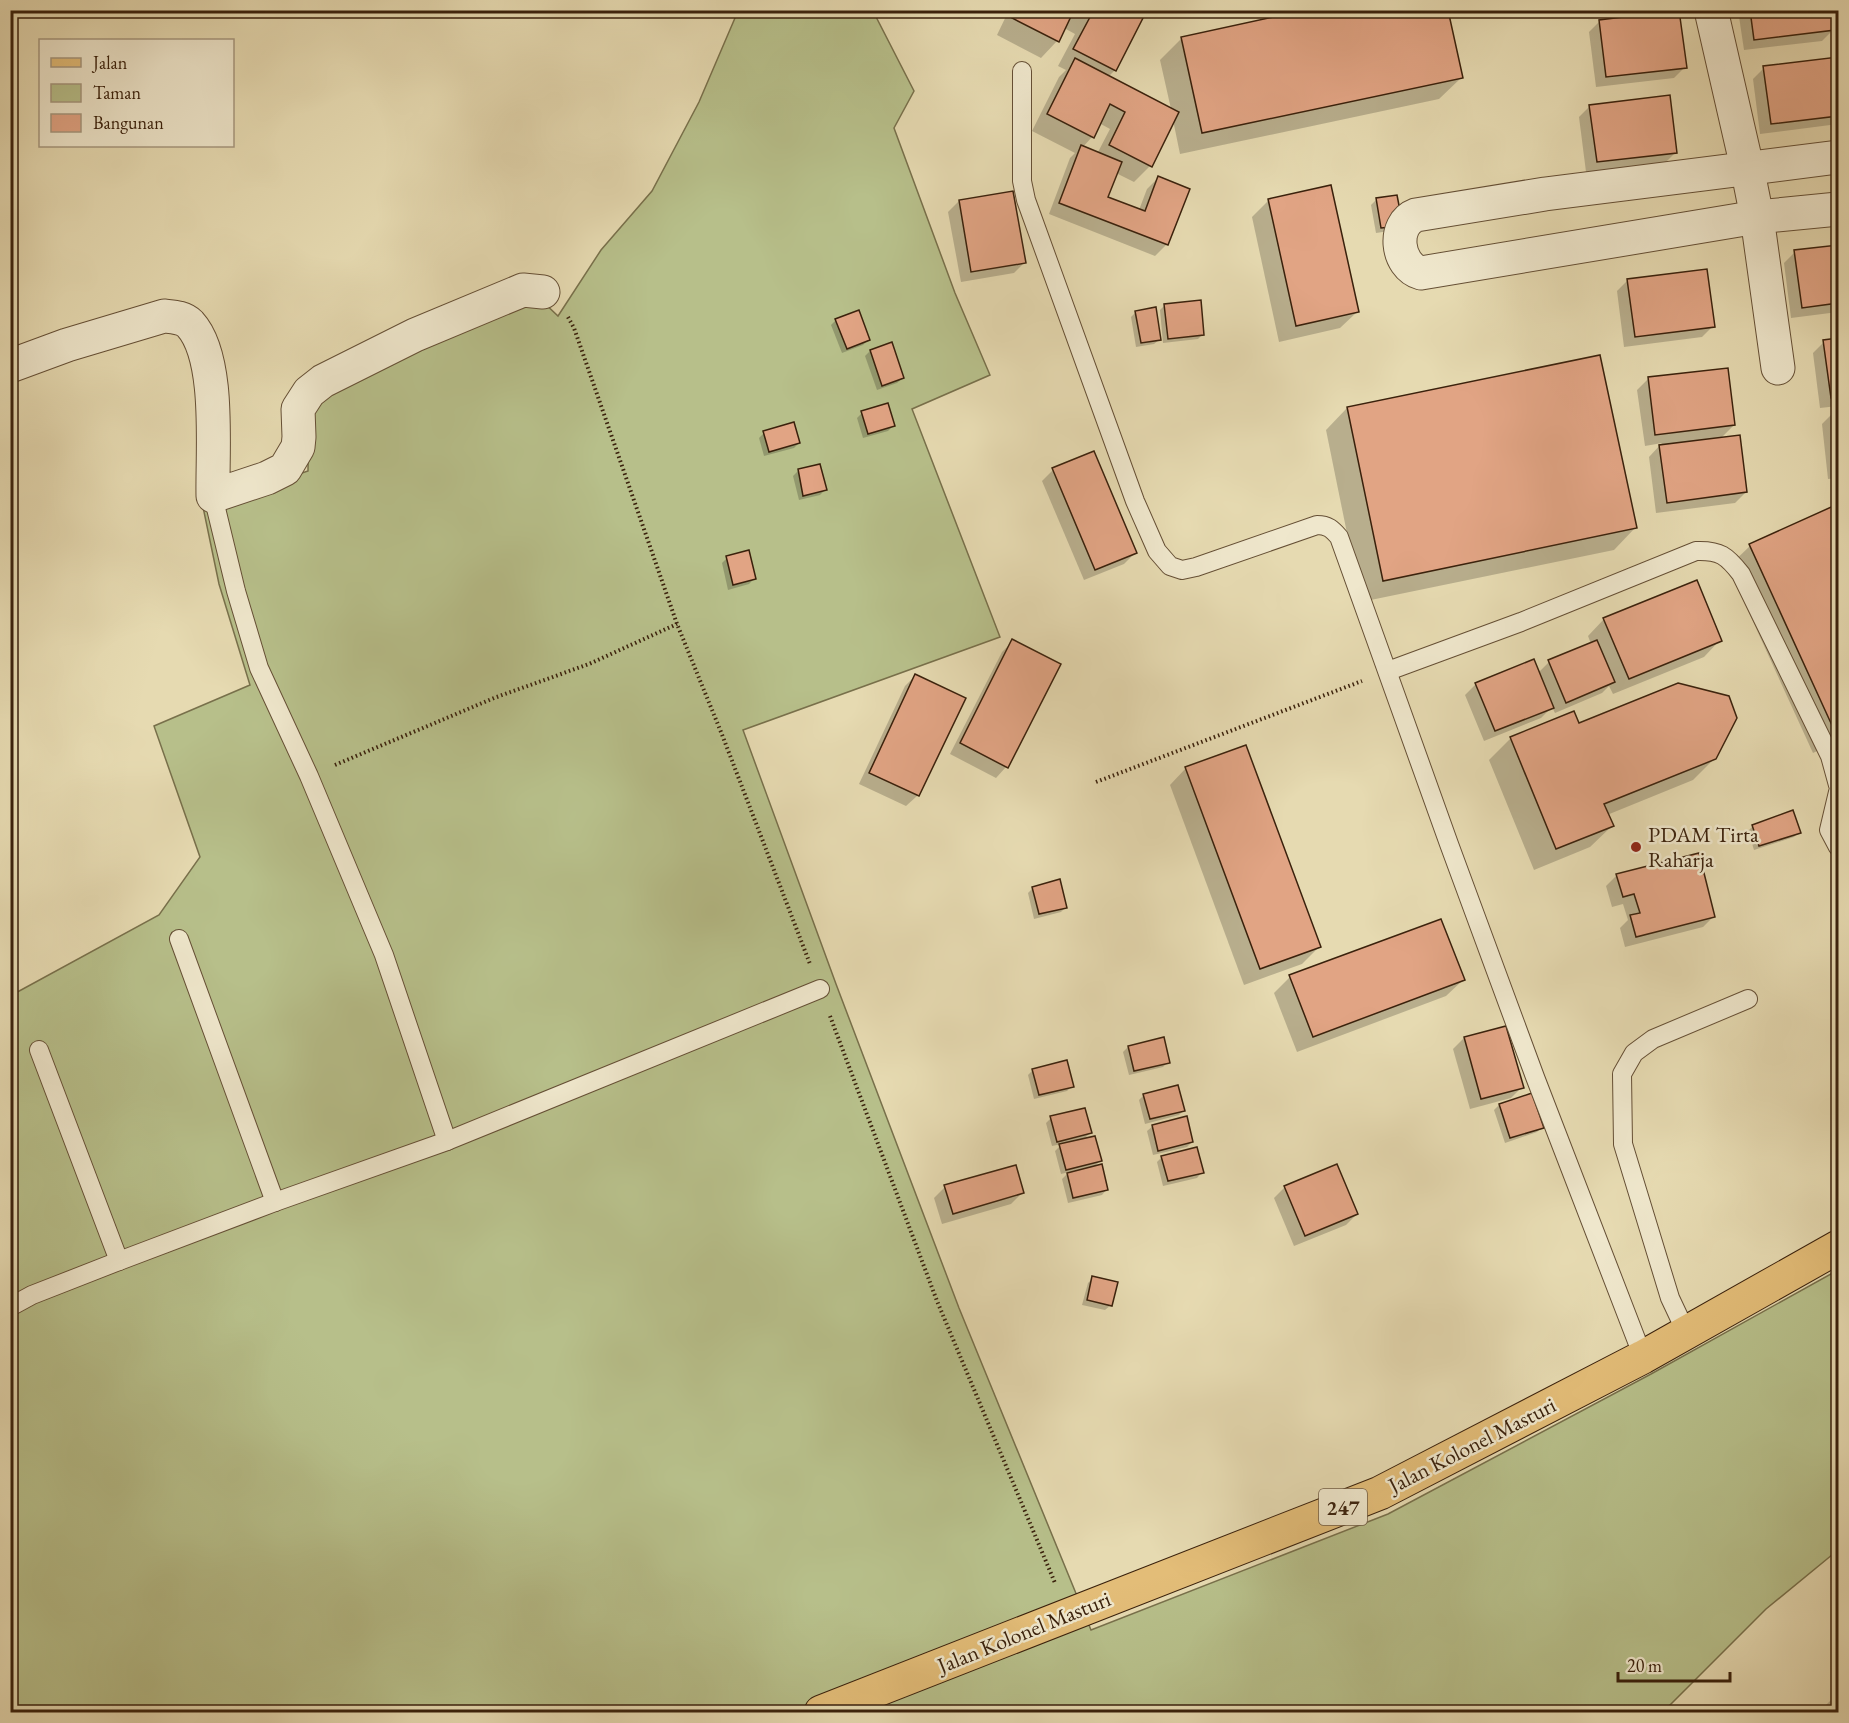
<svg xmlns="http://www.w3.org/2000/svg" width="1849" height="1723" viewBox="0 0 1849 1723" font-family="'EB Garamond',serif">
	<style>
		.green { fill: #b7bf8a; stroke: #78704b; stroke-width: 1.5 }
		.shadow { fill: #0003; fill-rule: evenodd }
		.building { fill: #e1a484; stroke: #3a210c; stroke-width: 1.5 }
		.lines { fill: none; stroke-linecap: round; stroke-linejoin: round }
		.lane-casing { stroke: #654f35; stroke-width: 20 }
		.street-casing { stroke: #654f35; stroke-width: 35 }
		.primary-casing { stroke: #3a210c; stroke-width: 35 }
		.path { stroke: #3a210c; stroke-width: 4; stroke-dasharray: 1.5 3; stroke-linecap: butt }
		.lane { stroke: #efe7cc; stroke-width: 18 }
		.street { stroke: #efe7cc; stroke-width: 33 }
		.primary { stroke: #e3bd78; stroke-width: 33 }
		.poi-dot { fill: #8f2418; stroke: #efe7cc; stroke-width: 2 }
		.labels { text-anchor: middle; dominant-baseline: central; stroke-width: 5; stroke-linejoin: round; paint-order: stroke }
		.shield { fill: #efe7cc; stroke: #705c46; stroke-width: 1.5 }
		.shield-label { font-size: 21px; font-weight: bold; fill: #3a210c }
		.poi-label { font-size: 22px; fill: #3a210c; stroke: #efe7cc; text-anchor: start }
		.street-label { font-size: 22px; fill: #3a210c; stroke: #efe7cc }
	</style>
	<rect width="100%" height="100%" fill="#e6dab1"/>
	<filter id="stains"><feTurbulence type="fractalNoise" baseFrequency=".00333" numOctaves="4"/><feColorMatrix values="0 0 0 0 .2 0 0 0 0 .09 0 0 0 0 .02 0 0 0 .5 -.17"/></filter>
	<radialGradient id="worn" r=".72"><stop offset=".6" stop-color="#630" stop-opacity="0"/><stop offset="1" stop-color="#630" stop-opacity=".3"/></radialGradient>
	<polygon class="green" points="738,11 873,11 914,91 894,128 955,293 990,375 912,409 1000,637 743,730 836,984 959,1308 1091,1630 1388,1514 1651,1374 1838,1270 1838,1550 1766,1609 1663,1712 11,1712 10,996 159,915 200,857 154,726 250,685 219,584 203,507 308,471 309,402 414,347 539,298 558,316 601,250 652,191 699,102"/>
	<g class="shadow">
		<path d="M1009 10H1129L1115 70 1108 77 1171 109 1160 60 1182 38 1461 78 1439 99 1180 154 1173 120 1150 166 1134 182 1116 173 1106 198 1139 210 1147 189 1158 178 1188 190 1166 245 1155 256 1049 214 1070 158 1075 153 1032 131 1059 77 1066 70 1058 66 1075 34 1064 28 1057 41 1041 58 997 35ZM1099 123 1110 129 1097 154 1082 148 1092 137Z"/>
		<polygon points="1738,10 1831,10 1833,30 1822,41 1744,50"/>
		<polygon points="1600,21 1685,67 1674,78 1596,87 1589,32"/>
		<polygon points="1838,59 1838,124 1760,134 1753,79 1764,68"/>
		<polygon points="1590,106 1676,152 1665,163 1586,172 1579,117"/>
		<polygon points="1269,200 1357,312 1340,328 1279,342 1252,217"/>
		<polygon points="1376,200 1396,230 1376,233 1371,205"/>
		<polygon points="959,201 1025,262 1014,273 961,282 948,212"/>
		<polygon points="1838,246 1838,312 1791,318 1784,263 1795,252"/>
		<polygon points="1628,280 1713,326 1702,337 1624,347 1617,291"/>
		<polygon points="1165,305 1203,334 1198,339 1163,343 1160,310"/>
		<polygon points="1136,312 1160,339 1154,344 1136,347 1131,317"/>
		<polygon points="836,320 868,340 863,345 842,353 831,325"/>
		<polygon points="1838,340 1838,406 1820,408 1813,353 1824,342"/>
		<polygon points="870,351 903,378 897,383 877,390 865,356"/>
		<polygon points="1648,379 1734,425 1720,439 1746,492 1735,503 1656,513 1649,457 1662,443 1645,446 1637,390"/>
		<polygon points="1347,408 1635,528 1614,550 1361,602 1326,430"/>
		<polygon points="1838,412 1838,478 1828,479 1822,424 1833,413"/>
		<polygon points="862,413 893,426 888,431 863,438 857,418"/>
		<polygon points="764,433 799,443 794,448 764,456 759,438"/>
		<polygon points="1093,453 1135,553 1124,564 1084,580 1042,481 1053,470"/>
		<polygon points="798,471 825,490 820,495 799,500 793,476"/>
		<polygon points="1838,506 1838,741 1813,753 1728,567 1750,546"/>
		<polygon points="727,558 754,579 749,584 728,590 722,563"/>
		<polygon points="1604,619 1720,640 1704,657 1613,694 1609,686 1602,693 1555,713 1552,707 1541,718 1484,741 1465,695 1476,684 1538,673 1549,662 1591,644 1588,636"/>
		<polygon points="1013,641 1059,665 1006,767 996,778 950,754 1002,652"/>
		<polygon points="916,675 964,698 917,796 906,806 859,784 905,686"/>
		<polygon points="1578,725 1715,758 1693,780 1607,815 1612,826 1590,847 1534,870 1489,760 1511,738"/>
		<polygon points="1186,768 1319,947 1302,964 1244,985 1170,785"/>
		<polygon points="1753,826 1799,832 1794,837 1754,850 1748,831"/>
		<polygon points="1617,875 1714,916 1703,927 1625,947 1620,928 1628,920 1623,904 1612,907 1606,886"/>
		<polygon points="1033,888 1066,907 1061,912 1034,919 1028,893"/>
		<polygon points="1290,977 1463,980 1446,996 1297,1052 1274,993"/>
		<polygon points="1464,1038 1522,1087 1511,1098 1470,1109 1453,1049"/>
		<polygon points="1128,1047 1168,1062 1163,1067 1129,1075 1123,1052"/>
		<polygon points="1033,1070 1072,1086 1067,1091 1034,1099 1028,1075"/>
		<polygon points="1144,1095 1184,1110 1179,1115 1145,1124 1139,1100"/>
		<polygon points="1531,1095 1542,1127 1537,1132 1505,1143 1494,1110 1499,1105"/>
		<polygon points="1051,1118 1090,1133 1083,1140 1100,1161 1093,1168 1107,1189 1102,1195 1068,1203 1062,1179 1069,1172 1061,1174 1055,1151 1062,1144 1052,1146 1046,1123"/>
		<polygon points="1153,1126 1192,1142 1187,1147 1153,1155 1147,1131"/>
		<polygon points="1162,1157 1202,1172 1197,1178 1163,1186 1157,1162"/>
		<polygon points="945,1187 1022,1193 1011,1204 942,1224 934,1198"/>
		<polygon points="1285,1187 1357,1214 1346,1225 1294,1246 1274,1198"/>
		<polygon points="1093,1278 1111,1305 1105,1310 1082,1305 1088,1283"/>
		<polygon points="1838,1693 1838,1712 1825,1712 1823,1708"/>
	</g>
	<g class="building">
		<polygon points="1016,10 1074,10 1059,42 1012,18"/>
		<polygon points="1079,10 1132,10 1144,16 1116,71 1073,49 1090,17"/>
		<polygon points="1305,10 1448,10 1463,78 1202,133 1181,37"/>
		<polygon points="1679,10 1687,68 1606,77 1599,20"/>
		<polygon points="1750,10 1832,10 1835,30 1754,40"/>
		<polygon points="1838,57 1838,116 1771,124 1763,66"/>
		<polygon points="1075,58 1179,112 1152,167 1109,145 1125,112 1110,104 1094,138 1047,114"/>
		<polygon points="1670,95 1677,153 1597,162 1589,105"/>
		<polygon points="1081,145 1122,162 1108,197 1145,211 1158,176 1190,189 1168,245 1059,203"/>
		<polygon points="1331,185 1359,312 1296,326 1268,199"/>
		<polygon points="1013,191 1026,263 971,272 959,200"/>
		<polygon points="1397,195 1403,226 1381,228 1376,198"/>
		<polygon points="1838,245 1838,303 1802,308 1794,250"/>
		<polygon points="1707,269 1715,327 1635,337 1627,279"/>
		<polygon points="1201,300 1204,335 1168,339 1164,304"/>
		<polygon points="1156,307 1161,340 1141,343 1135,311"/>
		<polygon points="859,310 870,340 847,349 835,319"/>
		<polygon points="1838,338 1838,397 1831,398 1823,340"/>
		<polygon points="892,342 904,378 882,386 870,350"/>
		<polygon points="1600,355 1637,528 1383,581 1347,407"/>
		<polygon points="1728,368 1735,425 1655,435 1648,377"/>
		<polygon points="888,403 895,426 868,434 861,411"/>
		<polygon points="1838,410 1838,466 1832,411"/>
		<polygon points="794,422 800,443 769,452 763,431"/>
		<polygon points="1740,435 1747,492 1667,503 1659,445"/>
		<polygon points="1094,451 1137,553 1095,570 1052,468"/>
		<polygon points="820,464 827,490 803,496 798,469"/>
		<polygon points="1838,504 1838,730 1835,732 1749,544"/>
		<polygon points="749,550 756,579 733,585 726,556"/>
		<polygon points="1697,580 1722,641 1629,679 1603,618"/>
		<polygon points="1012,639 1061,664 1008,768 960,743"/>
		<polygon points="1597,640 1615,682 1566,703 1548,660"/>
		<polygon points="1534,659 1554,708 1495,731 1475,683"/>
		<polygon points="915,674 966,698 919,796 869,773"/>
		<polygon points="1678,683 1729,696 1737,718 1716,759 1604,804 1614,826 1556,849 1510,737 1574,711 1579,723"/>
		<polygon points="1246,745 1321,947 1260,969 1185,767"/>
		<polygon points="1793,810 1801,833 1759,846 1752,825"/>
		<polygon points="1699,853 1715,917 1636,937 1630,915 1640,913 1634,894 1623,897 1616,874"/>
		<polygon points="1060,879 1067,908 1039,914 1032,887"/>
		<polygon points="1441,919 1465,980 1313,1037 1289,975"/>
		<polygon points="1506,1026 1524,1088 1481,1099 1464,1037"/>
		<polygon points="1164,1037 1170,1063 1134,1071 1128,1046"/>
		<polygon points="1067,1060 1074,1087 1039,1095 1032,1069"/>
		<polygon points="1178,1085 1185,1111 1150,1119 1143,1094"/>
		<polygon points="1532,1093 1544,1128 1510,1138 1499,1104"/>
		<polygon points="1085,1108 1092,1133 1057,1142 1050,1116"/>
		<polygon points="1187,1116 1193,1142 1158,1151 1152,1125"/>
		<polygon points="1095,1136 1102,1161 1066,1170 1059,1144"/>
		<polygon points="1197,1147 1204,1173 1168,1181 1161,1156"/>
		<polygon points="1102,1164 1108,1190 1073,1198 1067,1173"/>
		<polygon points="1337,1164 1358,1214 1305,1236 1284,1186"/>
		<polygon points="1016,1165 1024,1193 953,1214 944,1185"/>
		<polygon points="1092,1276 1118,1282 1112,1306 1087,1300"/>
	</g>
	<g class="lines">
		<defs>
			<g id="lane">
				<path d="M1022 71V181L1026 200 1135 501 1157 551 1170 566 1182 570 1196 567 1317 525C1328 525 1332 529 1339 537L1449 844 1535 1077 1643 1357"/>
				<polyline points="213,496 236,591 259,668 309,776 384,955 447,1141"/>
				<path d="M1388 671 1521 622 1696 551C1720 550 1727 556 1741 574L1830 756 1838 785"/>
				<polyline points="1838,792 1829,830 1838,847"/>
				<polyline points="179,939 275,1202"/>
				<polyline points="39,1050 119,1261"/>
				<polyline points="10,1307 32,1295 119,1261 275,1202 447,1141 820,989"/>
				<polyline points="1686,1332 1670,1298 1623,1144 1622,1074 1634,1053 1653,1039 1748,999"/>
			</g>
			<g id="street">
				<polyline points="1711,10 1747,167 1757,217 1778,368"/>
				<path d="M1838 157 1545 194 1416 215C1392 224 1396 266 1421 273L1757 217 1838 209"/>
				<path d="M10 366 67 345 164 316C173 317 183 317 190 324 221 358 212 451 213 496L267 478 285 469 298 447 299 437 298 409 309 392 323 381 415 335 523 290 543 292"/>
			</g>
			<polyline id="primary" points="821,1712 1380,1493 1643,1357 1838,1247"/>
		</defs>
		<use href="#lane" class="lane-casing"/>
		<use href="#street" class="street-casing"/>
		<use href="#primary" class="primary-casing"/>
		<g class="path">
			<polyline points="568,317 574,328 677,624 721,732 810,964"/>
			<polyline points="335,765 494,698 589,664 677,624"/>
			<polyline points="1096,782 1362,681"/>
			<polyline points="830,1016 937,1301 1055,1583"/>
		</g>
		<use href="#lane" class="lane"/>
		<use href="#street" class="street"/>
		<use href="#primary" class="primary"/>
	</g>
	<circle class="poi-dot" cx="1636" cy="847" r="6"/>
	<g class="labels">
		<rect class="shield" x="1319" y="1489" width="48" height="36" rx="4.5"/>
		<g class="shield-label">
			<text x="1343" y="1507">247</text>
		</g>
		<g class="poi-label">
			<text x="1648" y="834">PDAM Tirta<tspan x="1648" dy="25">Raharja</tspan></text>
		</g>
		<g class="street-label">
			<text transform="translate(1472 1445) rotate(-27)">Jalan Kolonel Masturi</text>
			<text transform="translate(1024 1632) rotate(-22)">Jalan Kolonel Masturi</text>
		</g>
	</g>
	<rect width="1849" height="1723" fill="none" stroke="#e6dab1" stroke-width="36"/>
	<rect x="12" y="12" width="1825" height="1699" fill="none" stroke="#3a210c" stroke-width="3"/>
	<rect x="18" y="18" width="1813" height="1687" fill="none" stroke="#3a210c" stroke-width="1.5"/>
	<rect x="39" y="39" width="195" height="108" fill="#efe7cc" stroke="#a7987f" stroke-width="1.5"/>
	<rect x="51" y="58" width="30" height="9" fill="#e3bd78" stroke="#a7987f" stroke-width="1.5"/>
	<text x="93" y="69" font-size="18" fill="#3a210c">Jalan</text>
	<rect x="51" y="84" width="30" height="18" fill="#b7bf8a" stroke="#a7987f" stroke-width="1.5"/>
	<text x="93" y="99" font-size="18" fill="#3a210c">Taman</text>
	<rect x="51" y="114" width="30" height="18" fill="#e1a484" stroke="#a7987f" stroke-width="1.5"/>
	<text x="93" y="129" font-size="18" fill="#3a210c">Bangunan</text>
	<path d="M1618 1672v9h112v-9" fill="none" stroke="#3a210c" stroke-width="3"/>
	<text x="1627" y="1672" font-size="18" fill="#3a210c" stroke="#efe7cc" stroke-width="4.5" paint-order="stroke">20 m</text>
	<rect width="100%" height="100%" filter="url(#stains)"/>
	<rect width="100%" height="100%" fill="url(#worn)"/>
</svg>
